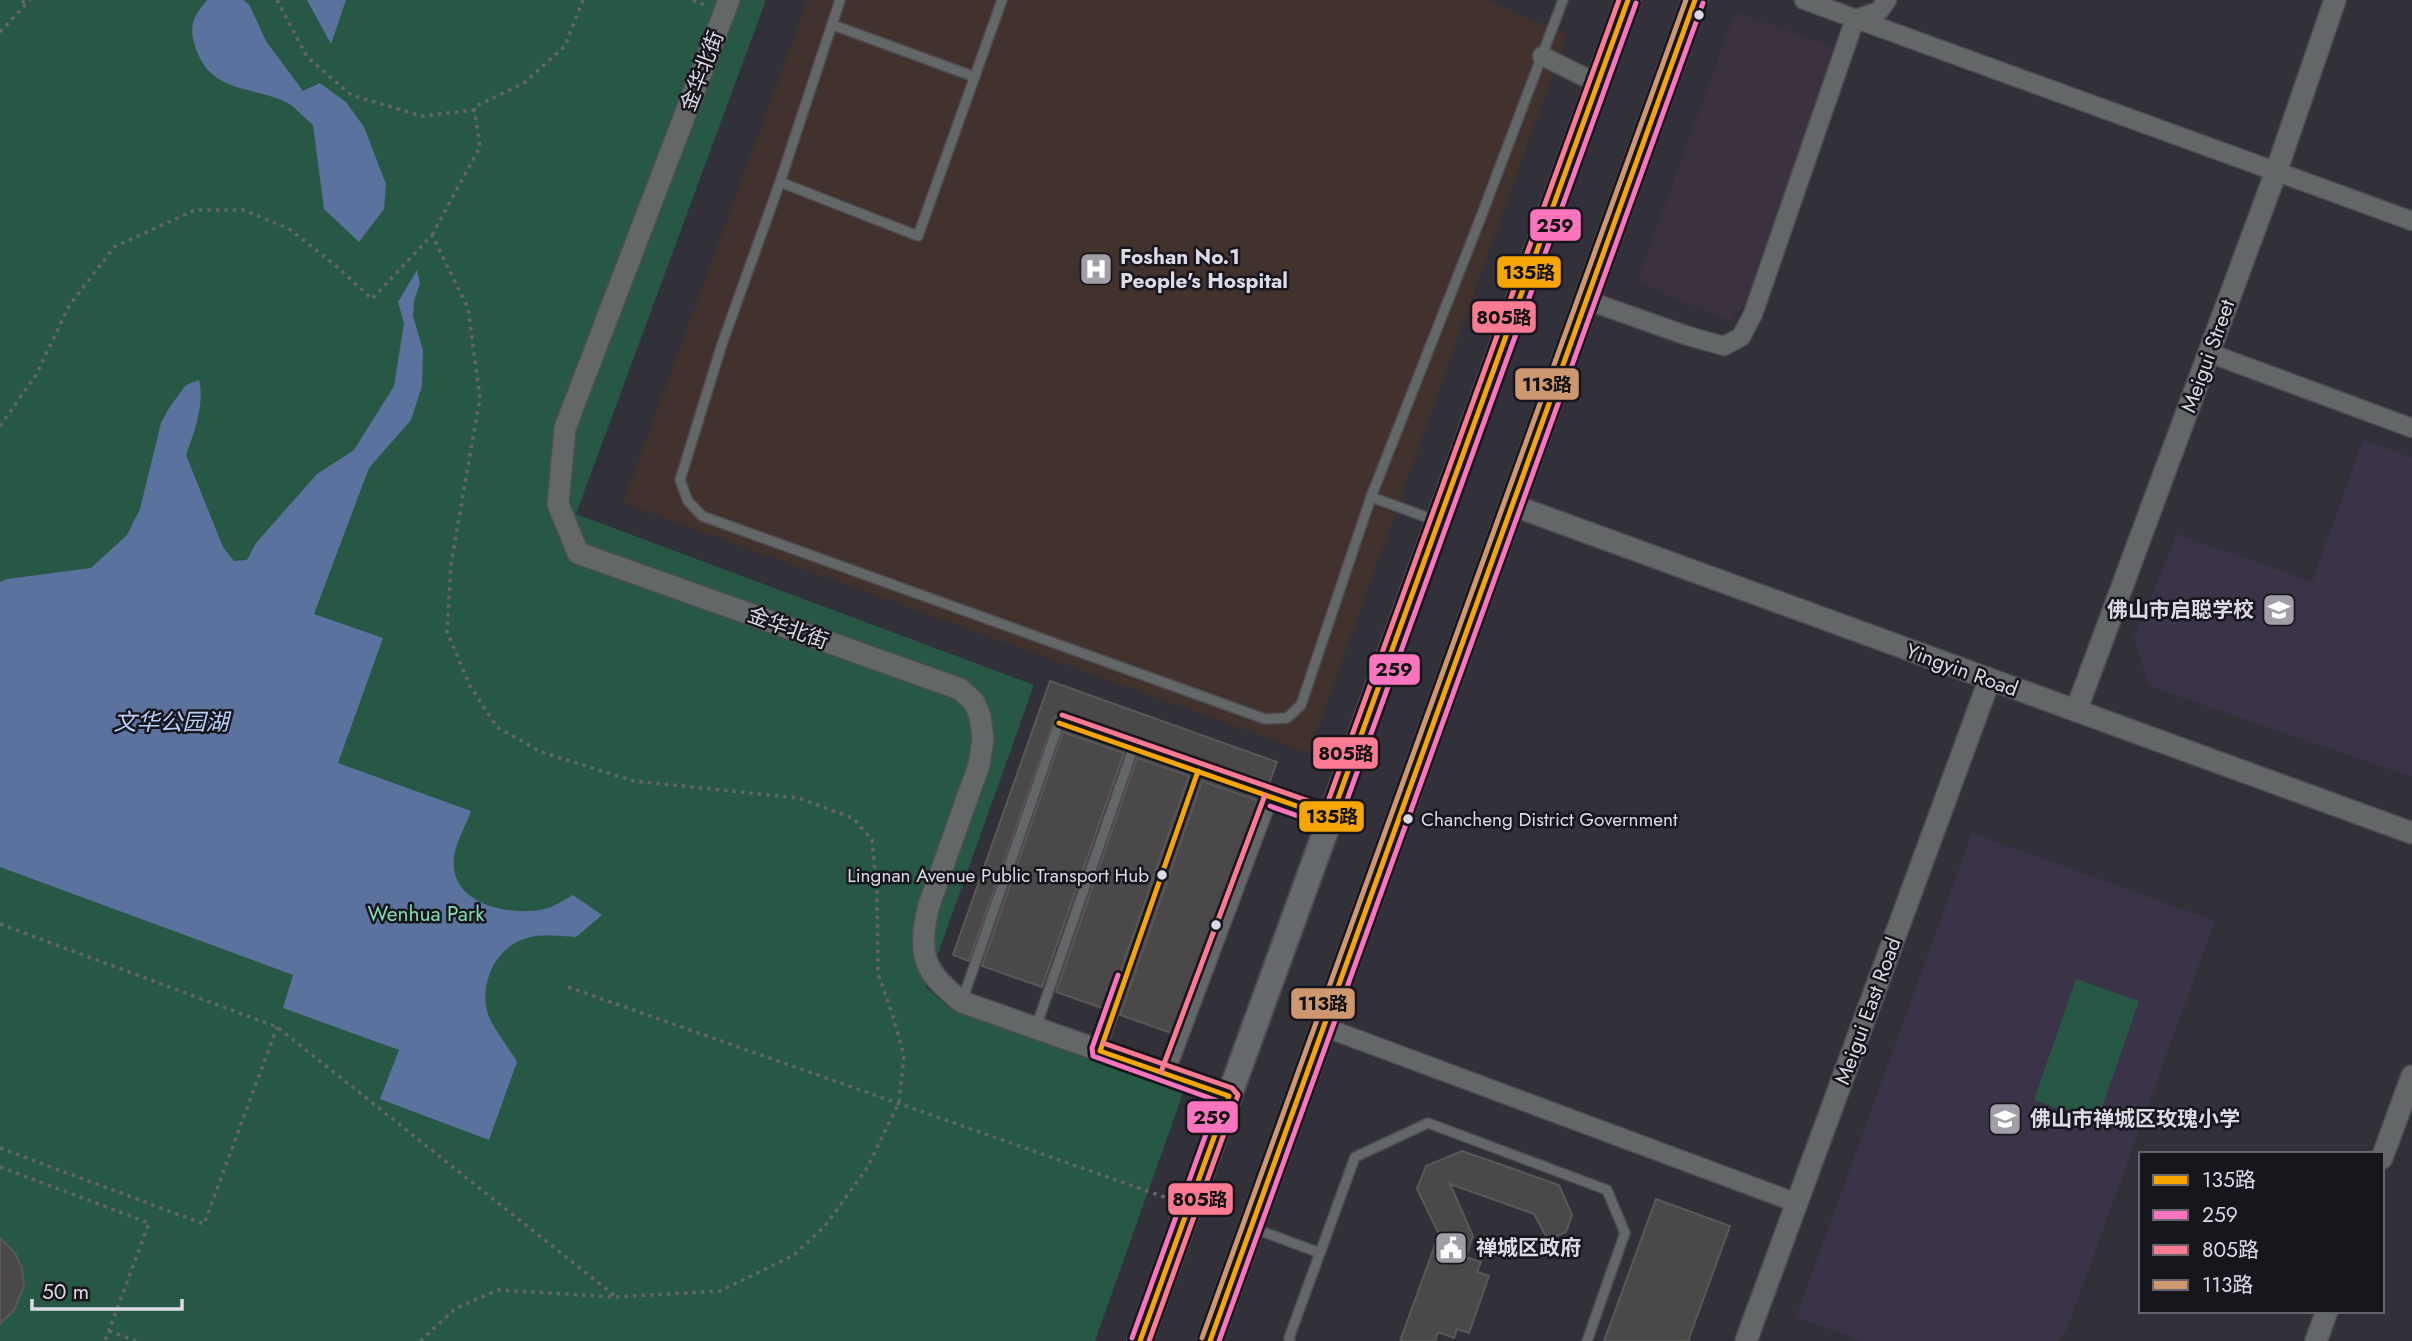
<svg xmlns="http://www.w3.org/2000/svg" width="2412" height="1341" viewBox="0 0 2412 1341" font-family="Jost,'Noto Sans SC',sans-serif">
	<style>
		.commercial { fill: #3c323f }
		.built { fill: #3b3448 }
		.medical { fill: #42322d }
		.green { fill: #265845 }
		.water { fill: #5a729d }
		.building { fill: #4b484a; stroke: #5b5858; stroke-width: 2 }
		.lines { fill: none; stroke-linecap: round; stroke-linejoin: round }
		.service-casing { stroke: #4e4c53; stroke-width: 12 }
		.minor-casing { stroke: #4e4c53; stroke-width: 21 }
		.tertiary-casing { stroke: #4e4c53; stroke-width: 24 }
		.secondary-casing { stroke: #4e4c53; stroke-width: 28 }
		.path { stroke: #646568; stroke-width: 3.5; stroke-dasharray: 3.5 5; stroke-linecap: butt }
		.service { stroke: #646768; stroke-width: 9 }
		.minor { stroke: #646768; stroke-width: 18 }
		.tertiary { stroke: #646768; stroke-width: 21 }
		.secondary { stroke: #676a6c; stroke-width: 24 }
		.bus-1-casing { stroke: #18161d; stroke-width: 10 }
		.bus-2-casing { stroke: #18161d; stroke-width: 10 }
		.bus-3-casing { stroke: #18161d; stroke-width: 10 }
		.bus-4-casing { stroke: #18161d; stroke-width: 10 }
		.bus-1 { stroke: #f7a600; stroke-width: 5 }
		.bus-2 { stroke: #fc73be; stroke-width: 5 }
		.bus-3 { stroke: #fe7a93; stroke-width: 5 }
		.bus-4 { stroke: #cd976f; stroke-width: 5 }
		.bus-dot { fill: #dddae5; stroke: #18161d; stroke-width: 2.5 }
		.labels { text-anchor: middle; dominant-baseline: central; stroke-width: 5; stroke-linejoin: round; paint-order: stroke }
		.bus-label { font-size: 19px; fill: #dddae5; stroke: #18161d; text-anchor: start }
		.street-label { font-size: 21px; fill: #dddae5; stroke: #18161d }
		.poi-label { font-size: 21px; font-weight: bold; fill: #dddae5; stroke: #18161d; text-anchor: start }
		.park-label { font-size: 21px; fill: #7fdfb6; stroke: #18161d }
		.water-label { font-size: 23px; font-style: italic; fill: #bad2fd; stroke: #18161d }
		.line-badge { stroke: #18161d; stroke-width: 2.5 }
		.pale-badge-label { font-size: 19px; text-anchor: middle; font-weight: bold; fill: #111 }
	</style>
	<rect width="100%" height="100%" fill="#323038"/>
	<polygon class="commercial" points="1735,12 1839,49 1752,295 1730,321 1637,282"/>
	<g class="built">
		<polygon points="2363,440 2412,458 2412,777 2149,686 2134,638 2177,534 2312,582"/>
		<polygon points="1972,833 2215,921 2067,1329 2058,1341 1862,1341 1796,1317"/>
	</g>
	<polygon class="medical" points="808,0 1487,0 1567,34 1309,753 623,503"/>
	<g class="green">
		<polygon points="0,0 766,0 576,514 1034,685 926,987 947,1006 1183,1093 1095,1341 0,1341"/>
		<polygon points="2076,979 2139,1001 2097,1122 2034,1100"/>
	</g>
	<g class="water">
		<path d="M207 0H244L250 6 266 41 303 91 320 83 346 102 364 127 386 184 384 209 359 242 324 209 313 125C304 118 294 105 284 101 249 86 211 92 196 49 188 26 193 17 207 0Z"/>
		<polygon points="307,0 346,0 331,44"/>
		<path d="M417 270 420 283 414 301 413 316 423 350 422 386 411 420 369 468 314 614 383 638 338 763 471 811C466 825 456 842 454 857 448 904 510 917 544 909 554 907 564 900 573 895L602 915 576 937C560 936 543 933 527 938 497 946 480 981 487 1011 491 1026 509 1048 517 1062L489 1140 380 1099 399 1050 283 1008 293 975 0 867V582L7 579 91 568 127 535 140 509 161 423 169 408 186 385 199 380C205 403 194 433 186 455L223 547 234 561 247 560 256 543 317 474 354 450 394 386 404 323 398 302Z"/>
	</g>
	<g class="building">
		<polygon points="1050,681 1277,762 1267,789 1061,716 1055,717 969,961 953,955"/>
		<polygon points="1063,732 1124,753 1042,987 982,966"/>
		<polygon points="1137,758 1189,776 1107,1010 1056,992"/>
		<polygon points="1202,781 1262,802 1177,1035 1120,1015"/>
		<polygon points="1462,1151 1559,1185 1572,1215 1566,1232 1548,1240 1534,1214 1450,1184 1473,1236 1466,1257 1481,1262 1477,1272 1489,1276 1469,1333 1457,1329 1454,1338 1438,1332 1435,1341 1400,1341 1439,1234 1417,1189 1426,1166"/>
		<polygon points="1656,1199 1730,1226 1688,1341 1604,1341"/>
		<polygon points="0,1238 15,1253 22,1268 24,1286 14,1310 0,1324"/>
	</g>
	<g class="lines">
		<defs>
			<g id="service">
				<polyline points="840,0 780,182 722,344 680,480 688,501 702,516 1265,719 1287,718 1301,705 1371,497 1437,521"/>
				<polyline points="833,25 975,77"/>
				<polyline points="780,182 918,236 1002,0"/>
				<polyline points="1371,497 1479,222 1563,0"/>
				<polyline points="962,1001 1059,723 1327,817"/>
				<polyline points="1036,1027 1133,749"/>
				<polyline points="1101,1049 1198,771"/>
				<polyline points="1169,1075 1273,798"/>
				<polyline points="1253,1228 1320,1253"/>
				<polyline points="1290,1341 1289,1338 1355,1157 1428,1123 1607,1190 1625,1233 1587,1341"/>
			</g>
			<g id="minor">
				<polyline points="1804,0 2412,221"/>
				<polyline points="1855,19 1879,11 1887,0"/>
				<polyline points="1542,56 1599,84"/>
				<polyline points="1586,300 1688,336 1724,346 1741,337 1753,314 1855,19"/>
				<polyline points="2209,353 2412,428"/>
				<polyline points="1324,1027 1797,1203"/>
			</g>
			<g id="tertiary">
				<path d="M729 0 565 428 558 504 578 553 960 689 974 702 980 716 983 739 979 765 928 908C918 956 923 971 962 1002L1229 1096"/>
				<polyline points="1512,505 2412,833"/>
				<polyline points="2076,711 2276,172 2335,0"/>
				<polyline points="2382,1158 2412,1076"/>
				<polyline points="1746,1341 1989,681"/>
				<polyline points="2316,1341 2327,1311"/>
			</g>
			<g id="secondary">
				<polyline points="1140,1341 1628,0"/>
				<polyline points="1210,1341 1695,0"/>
			</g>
		</defs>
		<use href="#service" class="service-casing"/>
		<use href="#minor" class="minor-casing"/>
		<use href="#tertiary" class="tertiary-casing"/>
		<use href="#secondary" class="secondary-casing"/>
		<g class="path">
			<polyline points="23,0 24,7"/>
			<polyline points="277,0 307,57 351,95 422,116 475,110"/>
			<polyline points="693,0 707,6"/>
			<polyline points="0,32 30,0"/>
			<polyline points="432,235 480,147 474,107 524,83 565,46 583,0"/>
			<polyline points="0,426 36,375 69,306 114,247 195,210 243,210 288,228 335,265 372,299 432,235 468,308 480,398 451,564 447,632 470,686 497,727 541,752 634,781 798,798 853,818 872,840 877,890 878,974 893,1016 904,1055 899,1102 867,1168 825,1226 794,1255 720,1291 616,1297 498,1290 456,1308 420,1341"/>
			<polyline points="0,924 277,1027 615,1296"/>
			<polyline points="568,987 1170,1199"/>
			<polyline points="0,1148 204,1224 277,1027"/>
			<polyline points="0,1167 149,1223 105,1341"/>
			<polyline points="109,1331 136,1341"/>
		</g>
		<use href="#service" class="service"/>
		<use href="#minor" class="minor"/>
		<use href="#tertiary" class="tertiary"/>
		<use href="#secondary" class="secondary"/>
		<defs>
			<g id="bus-1">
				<polyline points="1059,723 1331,818 1628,0"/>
				<polyline points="1140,1341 1229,1096 1100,1051 1198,771"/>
				<polyline points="1210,1341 1695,0"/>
			</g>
			<g id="bus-2">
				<polyline points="1270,806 1329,827 1335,826 1339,822 1636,3"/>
				<polyline points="1118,975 1092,1048 1093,1056 1218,1101 1132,1338"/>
				<polyline points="1219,1341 1703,3"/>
			</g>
			<g id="bus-3">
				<polyline points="1062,715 1326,807 1619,0"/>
				<polyline points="1103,1043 1232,1088 1238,1095 1149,1341"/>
				<polyline points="1161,1072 1265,795"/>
			</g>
			<polyline id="bus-4" points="1202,1338 1686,0"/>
		</defs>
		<use href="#bus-1" class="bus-1-casing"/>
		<use href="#bus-2" class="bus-2-casing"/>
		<use href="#bus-3" class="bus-3-casing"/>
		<use href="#bus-4" class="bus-4-casing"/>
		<use href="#bus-1" class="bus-1"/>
		<use href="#bus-2" class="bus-2"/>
		<use href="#bus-3" class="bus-3"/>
		<use href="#bus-4" class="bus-4"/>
	</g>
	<defs>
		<symbol id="hospital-square" viewBox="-11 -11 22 22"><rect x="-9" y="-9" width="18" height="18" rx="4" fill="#a19ea8" stroke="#18161d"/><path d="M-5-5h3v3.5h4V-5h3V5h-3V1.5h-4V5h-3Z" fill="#fff"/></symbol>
		<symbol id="school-square" viewBox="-11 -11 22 22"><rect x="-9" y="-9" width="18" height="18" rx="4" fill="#a19ea8" stroke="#18161d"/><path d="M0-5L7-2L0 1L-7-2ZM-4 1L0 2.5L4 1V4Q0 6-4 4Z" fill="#fff"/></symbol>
		<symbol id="civic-square" viewBox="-11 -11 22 22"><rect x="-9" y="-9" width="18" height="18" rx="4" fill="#a19ea8" stroke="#18161d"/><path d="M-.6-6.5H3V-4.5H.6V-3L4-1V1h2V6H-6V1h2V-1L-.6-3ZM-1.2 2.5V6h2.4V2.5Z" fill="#fff"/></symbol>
	</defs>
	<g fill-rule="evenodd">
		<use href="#hospital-square" x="1077" y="250" width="38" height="38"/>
		<use href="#school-square" x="2260" y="591" width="38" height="38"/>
		<use href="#school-square" x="1986" y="1100" width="38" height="38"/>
		<use href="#civic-square" x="1432" y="1229" width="38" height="38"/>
	</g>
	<g class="bus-dot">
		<circle cx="1699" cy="15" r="6"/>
		<circle cx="1408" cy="819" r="6"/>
		<circle cx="1162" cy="875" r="6"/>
		<circle cx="1216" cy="925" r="6"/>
	</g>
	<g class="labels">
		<g class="bus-label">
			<text x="1421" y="819">Chancheng District Government</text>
			<text x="1149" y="875" text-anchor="end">Lingnan Avenue Public Transport Hub</text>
		</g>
		<g class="street-label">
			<text transform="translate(702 71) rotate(-69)">金华北街</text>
			<text transform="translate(2208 356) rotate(-70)">Meigui Street</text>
			<text transform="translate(788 628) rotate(20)">金华北街</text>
			<text transform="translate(1962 670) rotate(20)">Yingyin Road</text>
			<text transform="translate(1868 1011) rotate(-70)">Meigui East Road</text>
		</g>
		<g class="poi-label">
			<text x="1120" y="257">Foshan No.1<tspan x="1120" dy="24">People's Hospital</tspan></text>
			<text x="2254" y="610" text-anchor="end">佛山市启聪学校</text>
			<text x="2030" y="1119">佛山市禅城区玫瑰小学</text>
			<text x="1476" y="1248">禅城区政府</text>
		</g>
		<g class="park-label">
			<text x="426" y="914">Wenhua Park</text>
		</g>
		<g class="water-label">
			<text x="171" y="722">文华公园湖</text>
		</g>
	</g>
	<g class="line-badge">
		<rect x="1529" y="208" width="53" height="34" rx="7" fill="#fc73be"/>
		<rect x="1496" y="255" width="66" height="34" rx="7" fill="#f7a600"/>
		<rect x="1471" y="300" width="66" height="34" rx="7" fill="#fe7a93"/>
		<rect x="1514" y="367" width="66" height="34" rx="7" fill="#cd976f"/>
		<rect x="1368" y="653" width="53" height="33" rx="7" fill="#fc73be"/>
		<rect x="1312" y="736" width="67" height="34" rx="7" fill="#fe7a93"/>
		<rect x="1298" y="800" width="67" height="33" rx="7" fill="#f7a600"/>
		<rect x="1290" y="987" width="66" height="33" rx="7" fill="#cd976f"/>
		<rect x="1186" y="1100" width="53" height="34" rx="7" fill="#fc73be"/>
		<rect x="1167" y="1182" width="67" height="34" rx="7" fill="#fe7a93"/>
	</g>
	<g class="pale-badge-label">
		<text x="1555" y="232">259</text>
		<text x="1529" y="279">135路</text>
		<text x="1504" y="324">805路</text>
		<text x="1547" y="391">113路</text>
		<text x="1394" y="676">259</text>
		<text x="1346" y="760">805路</text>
		<text x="1332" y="823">135路</text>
		<text x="1323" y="1010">113路</text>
		<text x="1212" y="1124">259</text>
		<text x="1200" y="1206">805路</text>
	</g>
	<rect x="2139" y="1152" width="245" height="161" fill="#18161d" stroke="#67646d" stroke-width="2"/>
	<rect x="2153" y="1175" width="35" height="10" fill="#f7a600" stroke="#67646d" stroke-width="2"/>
	<text x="2202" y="1187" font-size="21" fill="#dddae5">135路</text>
	<rect x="2153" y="1210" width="35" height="10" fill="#fc73be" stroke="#67646d" stroke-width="2"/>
	<text x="2202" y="1222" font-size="21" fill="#dddae5">259</text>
	<rect x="2153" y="1245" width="35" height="10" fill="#fe7a93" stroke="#67646d" stroke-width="2"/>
	<text x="2202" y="1257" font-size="21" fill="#dddae5">805路</text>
	<rect x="2153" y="1280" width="35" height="10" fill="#cd976f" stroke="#67646d" stroke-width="2"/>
	<text x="2202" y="1292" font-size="21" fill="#dddae5">113路</text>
	<path d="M32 1299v10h150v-10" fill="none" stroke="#dddae5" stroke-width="3.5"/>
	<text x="42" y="1299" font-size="21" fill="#dddae5" stroke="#18161d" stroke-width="5" paint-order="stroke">50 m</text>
</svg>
